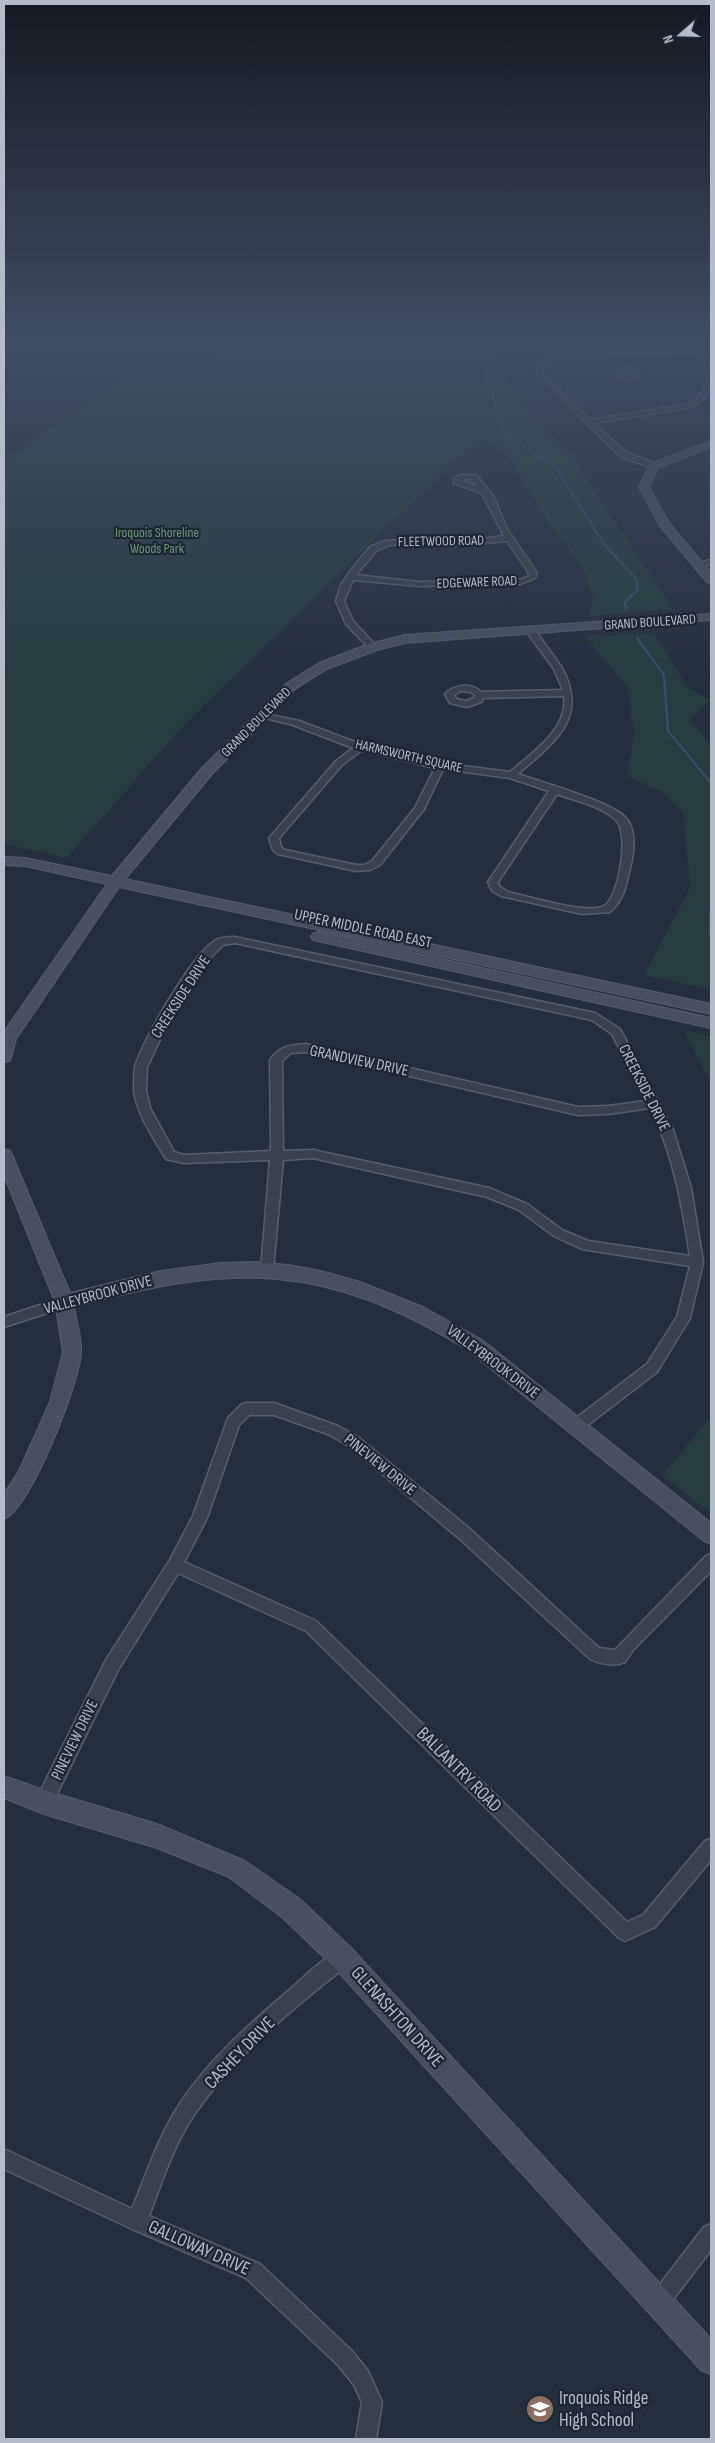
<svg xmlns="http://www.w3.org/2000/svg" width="715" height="2443" viewBox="0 0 715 2443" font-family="'Sofia Sans Condensed',sans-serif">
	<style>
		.green { fill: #263c3f }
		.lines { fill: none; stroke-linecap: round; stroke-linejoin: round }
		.stream-far2 { stroke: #394c67; stroke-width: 2 }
		.stream-far1 { stroke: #394c67; stroke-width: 2.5 }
		.stream { stroke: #394c67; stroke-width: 4 }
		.street-casing { stroke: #565f6c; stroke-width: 3 }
		.secondary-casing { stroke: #565f6c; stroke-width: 2 }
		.street { fill: #38414e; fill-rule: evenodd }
		.secondary { fill: #465061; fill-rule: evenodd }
		.labels { text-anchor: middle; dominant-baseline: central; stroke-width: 4.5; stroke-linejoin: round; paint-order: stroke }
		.far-park-label { font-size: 14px; fill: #6b9a76; stroke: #1d2633 }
		.far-street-label { font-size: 14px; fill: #b4bcc9; stroke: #1d2633 }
		.street-label { font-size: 16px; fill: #b4bcc9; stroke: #1d2633 }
		.near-street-label { font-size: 19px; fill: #b4bcc9; stroke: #1d2633 }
		.near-poi-label { font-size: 19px; fill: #b4bcc9; stroke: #1d2633; text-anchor: start }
	</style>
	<rect width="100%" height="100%" fill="#242f3e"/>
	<g class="green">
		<polygon points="271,342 488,342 491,357 517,393 529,415 575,458 591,487 674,609 589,616 594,599 583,568 548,523 514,465 500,447 480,441 442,473 184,725 67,858 4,844 4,460 143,364 216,357 212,351"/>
		<polygon points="654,633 688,688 711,700 690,720 711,746 711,990 644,975 690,888 683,812 661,791 627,776 634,732 628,688 585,636"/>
		<polygon points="684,1030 711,1036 711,1084"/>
		<polygon points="711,1416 711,1513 662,1476"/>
	</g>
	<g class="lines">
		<polyline class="stream-far2" points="506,342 491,349 485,377 491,387 497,416 506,434 556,468 604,544 636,579 637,588"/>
		<g class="stream-far1">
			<polyline points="626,609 625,602 637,591 637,586"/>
			<polyline points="637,638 664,675 668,731 711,783"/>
		</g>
		<polyline class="stream" points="711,913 711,934"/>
		<defs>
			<g id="street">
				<path d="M711 347V351H704L711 366V374L708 372 698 351 564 356C554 358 542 362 542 374L590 420 688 404 697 399 709 380 711 379C711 392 703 401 692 407L593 423 627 453 657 464V468H654L621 457 612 448 535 372 542 360 564 352Z"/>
				<path d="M628 366 639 371 640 376 626 380 610 374 614 368ZM627 370 634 374 626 376 617 373 618 371Z"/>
				<path d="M460 475H476L493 496 507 529 537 573 535 578 520 584 419 586 353 580 344 601 353 621 377 647 370 649 346 624 336 601 341 585 351 570 370 547 385 541 413 539 449 542 504 536 482 493 454 483V479ZM465 479H471L476 486 463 481ZM507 541 529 573 528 577 519 580 419 582 356 575 376 551 389 545 413 543 449 546Z"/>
				<polygon points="711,560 711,564 698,566 694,564"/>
				<path d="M532 628 535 629C543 644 555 656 563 670 589 719 552 744 518 774 543 783 609 801 625 817 637 829 634 854 630 868 625 888 625 898 610 912L582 914 501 896 492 891 488 882 549 791 510 778 443 769 424 809 380 865 370 870 356 871 278 854 273 850 269 838 271 836 336 761 353 748 293 725 261 717V713L299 721 363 745 393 752 440 763 510 772C532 753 569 729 564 696L483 698 481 702 467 707 450 703 445 694C454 685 471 682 481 692L563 690 554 669 530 636 528 631ZM460 691 471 692 475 695 474 698 466 701 456 699 454 695ZM362 750 435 768 415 808 372 861 364 865H356L285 850 281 847 279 838 342 765ZM557 794C576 801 601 806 616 820 630 832 619 902 602 907 581 913 531 897 508 892L500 887 498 882Z"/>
				<path d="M235 937 595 1013 620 1029 673 1130 691 1188 703 1262 690 1318 657 1372 581 1430 576 1432 571 1430 569 1426 571 1422 647 1364 677 1317 690 1266 582 1249 554 1236 519 1210 487 1197 313 1158 283 1160 273 1270 272 1274H262L261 1270 270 1160 184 1163 166 1159C154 1138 137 1115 134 1090 134 1083 134 1074 135 1067 141 1043 194 951 216 940 222 937 229 937 235 937ZM235 943 592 1020 612 1034 646 1101 608 1106 578 1107 306 1044C290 1045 280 1046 270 1060L271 1151 184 1155 174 1152 150 1108 146 1090 147 1067 170 1018 204 964 223 945ZM306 1052 578 1115 608 1114 650 1108C674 1155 682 1205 690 1256L588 1241 562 1230 527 1204 489 1188 313 1150 283 1151 282 1061 291 1053Z"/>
				<polygon points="64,1297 69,1298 71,1302 69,1306 4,1327 4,1317"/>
				<path d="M246 1403H274L338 1426 359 1438 470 1529 599 1648 615 1650 706 1556 711 1554V1571L633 1650 625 1662C613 1667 601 1664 590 1659L460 1539 349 1446 328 1434 274 1415H249L239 1425 207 1518 184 1562 316 1621 627 1922 643 1915 705 1841 711 1839V1860L655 1927 625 1941 619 1938 306 1631 178 1573 118 1670 50 1808 44 1810 38 1808 36 1802 38 1796 106 1660 170 1560 193 1516 228 1418 241 1405Z"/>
				<path d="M343 1949 349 1952 352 1958 349 1964C293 2008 234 2056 194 2115 173 2146 162 2182 149 2216L260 2264 352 2351 368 2371 382 2402 376 2439H356L362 2402 354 2385 338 2365 246 2278 130 2228 4 2169V2149L132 2209C147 2173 159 2134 181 2102 209 2060 248 2025 286 1993 303 1978 322 1958 343 1949Z"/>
				<polygon points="711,2224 711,2250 665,2310 658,2313 651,2310 648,2303 651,2296 704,2227"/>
			</g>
			<g id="secondary">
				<polygon points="21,342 38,342 4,351 4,345"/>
				<polygon points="711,441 711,447 658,468 649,487 669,523 711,573 711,583 707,582 660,526 639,487 650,464"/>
				<polygon points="711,614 711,620 405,643 377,650 327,669 295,689 212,774 125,879 711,1004 711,1014 119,887 16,1039 10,1061 4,1062 4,1032 107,884 25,866 4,865 4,857 25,858 112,876 202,768 287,683 319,663 369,644 405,635"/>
				<polygon points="318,932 711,1018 711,1028 313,940 311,937 313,934"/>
				<path d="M4 1149 10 1151 12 1155 70 1293 161 1271 221 1263 254 1262 288 1265 321 1271 360 1282 423 1307 482 1340 711 1523V1544L704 1541 468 1350C324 1262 234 1263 74 1307 76 1321 82 1338 81 1352 80 1382 30 1510 4 1519V1494L19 1471 50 1402 63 1352 55 1302 4 1175Z"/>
				<polygon points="4,1776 44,1790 157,1824 245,1861 301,1900 352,1949 711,2339 711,2374 701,2370 334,1967 283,1918 229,1877 157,1848 44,1814 4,1798"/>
			</g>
		</defs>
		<use href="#street" class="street-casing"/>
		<use href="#secondary" class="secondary-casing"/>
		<use href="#street" class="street"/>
		<use href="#secondary" class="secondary"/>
	</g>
	<linearGradient id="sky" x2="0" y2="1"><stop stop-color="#141a22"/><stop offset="0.5" stop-color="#3f4d63"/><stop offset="1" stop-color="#3f4d63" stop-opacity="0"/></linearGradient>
	<rect width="715" height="684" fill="url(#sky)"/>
	<defs>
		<symbol id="school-disc" viewBox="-11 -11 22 22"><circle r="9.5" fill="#8d6e63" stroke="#1d2633"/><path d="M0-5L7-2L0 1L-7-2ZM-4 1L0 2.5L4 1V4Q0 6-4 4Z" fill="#fff"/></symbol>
	</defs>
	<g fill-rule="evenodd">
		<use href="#school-disc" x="524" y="2393" width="32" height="32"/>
	</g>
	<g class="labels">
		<g class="far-park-label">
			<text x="157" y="532">Iroquois Shoreline<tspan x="157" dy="16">Woods Park</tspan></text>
		</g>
		<g class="far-street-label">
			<text transform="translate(441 541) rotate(-1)">FLEETWOOD ROAD</text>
			<text transform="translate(477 582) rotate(-2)">EDGEWARE ROAD</text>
			<text transform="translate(650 622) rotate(-4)">GRAND BOULEVARD</text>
			<text transform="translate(256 722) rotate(-45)">GRAND BOULEVARD</text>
			<text transform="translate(409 756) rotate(13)">HARMSWORTH SQUARE</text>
		</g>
		<g class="street-label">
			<text transform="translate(363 929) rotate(12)">UPPER MIDDLE ROAD EAST</text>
			<text transform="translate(181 997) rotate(-57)">CREEKSIDE DRIVE</text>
			<text transform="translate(359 1061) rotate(12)">GRANDVIEW DRIVE</text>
			<text transform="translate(644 1088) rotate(63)">CREEKSIDE DRIVE</text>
			<text transform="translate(98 1295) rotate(-15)">VALLEYBROOK DRIVE</text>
			<text transform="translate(493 1362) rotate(37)">VALLEYBROOK DRIVE</text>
			<text transform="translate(380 1465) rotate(39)">PINEVIEW DRIVE</text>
			<text transform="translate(75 1740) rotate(-64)">PINEVIEW DRIVE</text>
		</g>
		<g class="near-street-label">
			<text transform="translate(459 1770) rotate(45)">BALLANTRY ROAD</text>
			<text transform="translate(397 2017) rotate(48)">GLENASHTON DRIVE</text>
			<text transform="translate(240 2053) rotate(-46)">CASHEY DRIVE</text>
			<text transform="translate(199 2248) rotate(24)">GALLOWAY DRIVE</text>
		</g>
		<g class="near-poi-label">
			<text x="559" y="2398">Iroquois Ridge<tspan x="559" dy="22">High School</tspan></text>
		</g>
	</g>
	<rect width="715" height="2443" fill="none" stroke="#b4bcc9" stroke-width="10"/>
	<g transform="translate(680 35) rotate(250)" stroke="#1d2633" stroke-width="4" paint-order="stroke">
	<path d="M0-4L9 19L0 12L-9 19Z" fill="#b4bcc9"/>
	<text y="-8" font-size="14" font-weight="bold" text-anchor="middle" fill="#b4bcc9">N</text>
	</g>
</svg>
